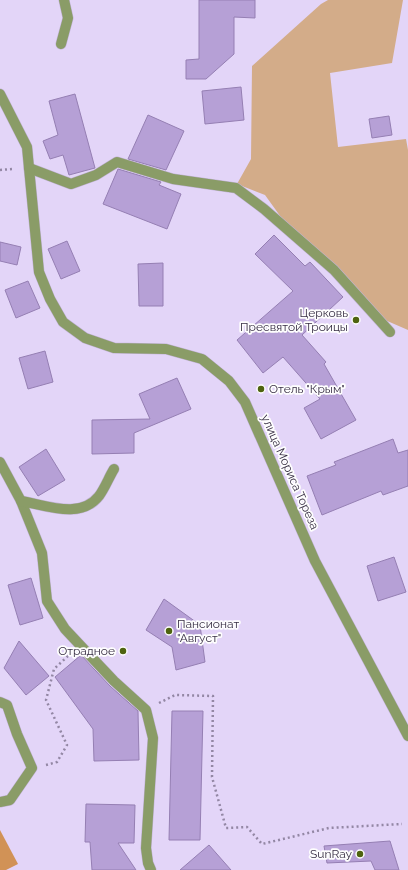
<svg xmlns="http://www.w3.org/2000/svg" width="408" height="870" viewBox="0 0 408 870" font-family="Raleway,sans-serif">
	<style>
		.green { fill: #d3ac89 }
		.forest { fill: #d19256 }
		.building { fill: #b6a0d6; stroke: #957fb3 }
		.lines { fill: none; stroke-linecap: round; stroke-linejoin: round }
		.service-casing { stroke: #c0b3d4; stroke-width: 11 }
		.minor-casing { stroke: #c0b3d4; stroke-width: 11 }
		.path { stroke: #9387a4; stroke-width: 2.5; stroke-dasharray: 2 3; stroke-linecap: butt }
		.service { stroke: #8a9c67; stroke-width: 10 }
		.minor { stroke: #8a9c67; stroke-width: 10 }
		.poi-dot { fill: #4e630f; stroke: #fefefe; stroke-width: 1.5 }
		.labels { text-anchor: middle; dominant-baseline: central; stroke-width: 3.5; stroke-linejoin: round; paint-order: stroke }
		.poi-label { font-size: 12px; fill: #362d43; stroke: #fefefe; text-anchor: end }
		.street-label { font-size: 12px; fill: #362d43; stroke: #fefefe }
	</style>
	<rect width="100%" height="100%" fill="#e3d5f8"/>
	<polygon class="green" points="328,0 403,0 392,63 330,73 338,147 406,139 408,150 408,330 378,317 301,245 265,195 237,184 251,159 252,66 321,4"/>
	<polygon class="forest" points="0,830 18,864 6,870 0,870"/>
	<g class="building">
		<polygon points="199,0 255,0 255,18 234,17 234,54 206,79 186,79 186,60 199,59"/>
		<polygon points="241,87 244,120 205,124 202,91"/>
		<polygon points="75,94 95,168 69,175 63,155 50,159 43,141 58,135 49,101"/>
		<polygon points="148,115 184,131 166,170 128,159"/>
		<polygon points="389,116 392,135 372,138 369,119"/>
		<polygon points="118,169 161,182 159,185 181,194 167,229 103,204"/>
		<polygon points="274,235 305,266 310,262 343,297 302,335 326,362 324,364 356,420 321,439 304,408 320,399 283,357 263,373 237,340 293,291 255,254"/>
		<polygon points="67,241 80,271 61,279 48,249"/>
		<polygon points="0,242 21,247 17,265 0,261"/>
		<polygon points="163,263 163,306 139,306 138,264"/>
		<polygon points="28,281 40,308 16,318 5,290"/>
		<polygon points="45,351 53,382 28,389 19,358"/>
		<polygon points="177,378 191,409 134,433 134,453 92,454 92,420 150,419 139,394"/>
		<polygon points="393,439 398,453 408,450 408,486 383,495 381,491 322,515 307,476 336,465 334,462"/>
		<polygon points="46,449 65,480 38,496 19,467"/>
		<polygon points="394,557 406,592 378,601 367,566"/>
		<polygon points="31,578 43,618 20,625 8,585"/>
		<polygon points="164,599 200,625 205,662 176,670 172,647 146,630"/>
		<polygon points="19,641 49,676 26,695 4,668"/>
		<polygon points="81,655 110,686 138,711 139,760 94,761 93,729 55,677"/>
		<polygon points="172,711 203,711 200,840 169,840"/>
		<polygon points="86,804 135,805 134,843 118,843 136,870 92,870 90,842 85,842"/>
		<polygon points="390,841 399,870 375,870 371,861 327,863 324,846"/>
		<polygon points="209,845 231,870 180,870"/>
	</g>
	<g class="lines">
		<defs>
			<g id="service">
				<polyline points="61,44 68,18 64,0"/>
				<polyline points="29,168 71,184 96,175 117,162 173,179 236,188 264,209 334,270 390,332"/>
				<polyline points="0,462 21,501 42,553 47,601 65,629 80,645 114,681 146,710 153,738 146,848 148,863 151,870"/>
				<path d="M21 501C46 505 80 520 99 496 105 488 109 477 114 469"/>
			</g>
			<g id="minor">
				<polyline points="0,94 27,147 39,272 50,299 63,322 85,338 114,348 166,349 202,359 229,381 245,402 315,561 408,736"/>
				<polyline points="0,702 7,705 17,734 32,768 10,800 0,802"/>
			</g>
		</defs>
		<use href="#service" class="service-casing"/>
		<use href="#minor" class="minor-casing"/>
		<g class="path">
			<polyline points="0,170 13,169"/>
			<polyline points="159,703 175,695 213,696 212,777 226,828 247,827 262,844 329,828 402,824"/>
			<polyline points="46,765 57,762 67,745 46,700 54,669 69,655"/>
		</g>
		<use href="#service" class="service"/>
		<use href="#minor" class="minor"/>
	</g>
	<g class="poi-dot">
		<circle cx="356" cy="320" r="4"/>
		<circle cx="261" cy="389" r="4"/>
		<circle cx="169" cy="631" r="4"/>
		<circle cx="123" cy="651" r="4"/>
		<circle cx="360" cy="854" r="4"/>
	</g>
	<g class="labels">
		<g class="poi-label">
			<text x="348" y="313">Церковь<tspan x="348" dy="14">Пресвятой Троицы</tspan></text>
			<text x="269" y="389" text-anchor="start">Отель "Крым"</text>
			<text x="177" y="624" text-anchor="start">Пансионат<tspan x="177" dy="14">"Август"</tspan></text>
			<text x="115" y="651">Отрадное</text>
			<text x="352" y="854">SunRay</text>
		</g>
		<g class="street-label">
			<text transform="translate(290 472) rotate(66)">улица Мориса Тореза</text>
		</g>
	</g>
</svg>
